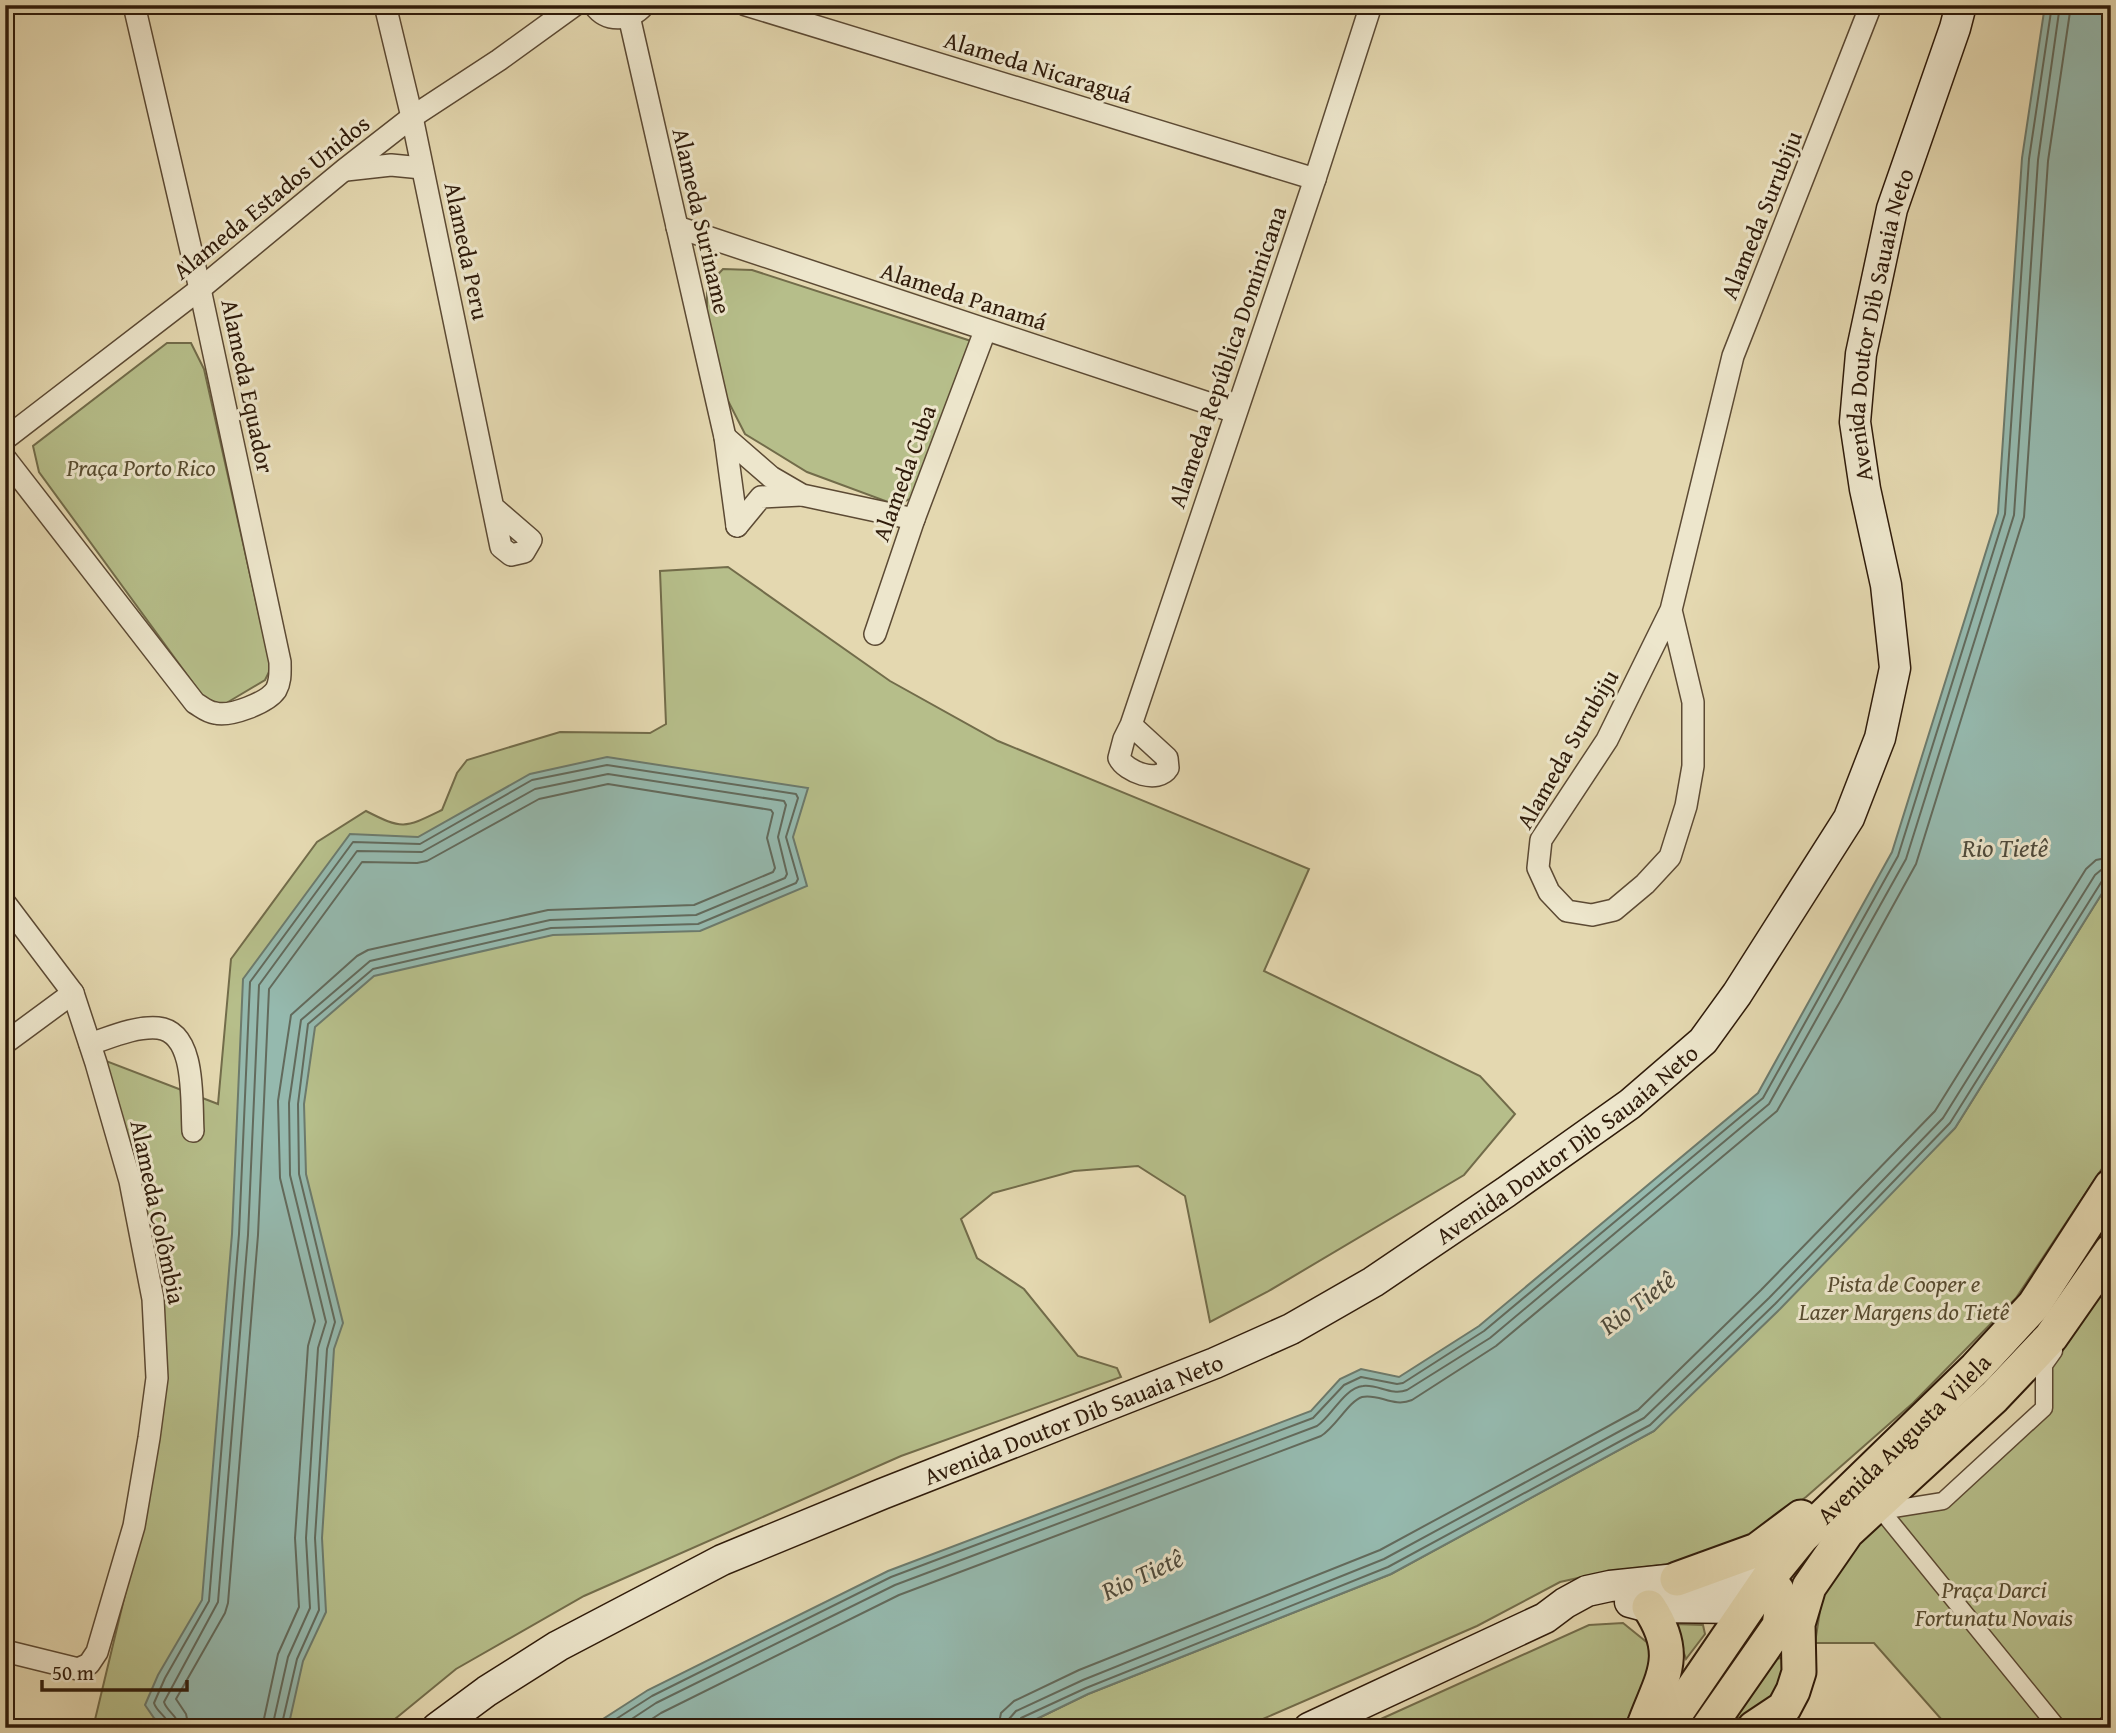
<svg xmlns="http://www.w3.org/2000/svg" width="2116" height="1733" viewBox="0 0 2116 1733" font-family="'Gentium Book Plus',serif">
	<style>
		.green { fill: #b6be8a; stroke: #726c4a; stroke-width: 2 }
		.water { fill: #95b9ae; stroke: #6c7a6c; stroke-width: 2 }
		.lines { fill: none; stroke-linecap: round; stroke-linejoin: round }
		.shore { stroke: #626a5c; stroke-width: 2 }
		.pedestrian-casing { stroke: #5c4a34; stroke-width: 19 }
		.minor-casing { stroke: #5c4a34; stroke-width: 24 }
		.secondary-casing { stroke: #2f1b0a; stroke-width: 33 }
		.primary-casing { stroke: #2f1b0a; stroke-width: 37 }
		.pedestrian { stroke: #ede6cc; stroke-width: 16 }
		.minor { stroke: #ede6cc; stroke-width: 21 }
		.secondary { stroke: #ede6cc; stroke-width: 30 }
		.primary { stroke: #e4d8b0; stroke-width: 33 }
		.labels { text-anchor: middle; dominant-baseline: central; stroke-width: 6; stroke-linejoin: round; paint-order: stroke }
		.street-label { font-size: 24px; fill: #2f1b0a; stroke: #ede6cc }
		.park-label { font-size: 24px; font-style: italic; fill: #584c30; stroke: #ede6cc }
		.water-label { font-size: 26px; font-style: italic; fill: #4e4a3b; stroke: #ede6cc }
	</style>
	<rect width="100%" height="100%" fill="#e4d8b0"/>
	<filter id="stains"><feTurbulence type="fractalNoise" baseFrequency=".00286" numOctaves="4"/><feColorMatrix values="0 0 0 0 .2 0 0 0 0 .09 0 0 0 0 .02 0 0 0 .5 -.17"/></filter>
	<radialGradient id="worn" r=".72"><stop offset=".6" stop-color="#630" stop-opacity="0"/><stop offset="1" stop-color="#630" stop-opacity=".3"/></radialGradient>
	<g class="green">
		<polygon points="723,269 752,270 971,341 917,496 896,505 807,472 745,434 723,391 707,316 707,286"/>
		<polygon points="167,343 191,343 204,369 271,668 265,680 223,705 204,698 39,472 33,446"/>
		<path d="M728 567 890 681 998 741 1309 869 1264 971 1480 1076 1515 1114 1464 1175 1267 1292 1210 1322 1185 1196 1138 1166 1074 1171 993 1193 961 1219 977 1258 1024 1289 1078 1356 1117 1368 1121 1377 901 1456 584 1596 456 1669 384 1728H93L147 1503 163 1386 101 1059 218 1104 231 959 317 842 366 811C403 830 405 828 442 810L457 773 467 760 560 732 650 733 666 724 660 571Z"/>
		<polygon points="2111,879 2111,1155 2016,1298 1913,1403 1806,1497 1774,1520 1742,1539 1693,1561 1605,1572 1560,1582 1477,1626 1242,1728 1018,1728 1088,1694 1391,1574 1654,1431 1955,1128"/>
		<polygon points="2111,1268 2111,1727 1949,1728 1874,1643 1815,1643 1823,1591 1879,1514 1942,1497 2041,1406 2040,1361"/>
		<polygon points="1623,1623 1649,1644 1653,1680 1626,1728 1361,1728 1589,1625"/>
		<polygon points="1674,1624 1703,1625 1705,1634 1686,1659"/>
		<polygon points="1789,1657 1781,1692 1742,1718 1733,1717 1775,1659"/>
	</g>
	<g class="water">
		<polygon points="2045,5 2111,5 2111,879 1955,1128 1780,1309 1654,1431 1391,1574 1088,1694 1018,1728 589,1728 648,1690 888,1571 1311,1411 1340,1379 1361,1369 1399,1377 1479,1326 1758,1093 1892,852 1998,513 2022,158"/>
		<polygon points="607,757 808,788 793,837 807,886 700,931 553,935 374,976 315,1027 304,1104 306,1174 343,1323 334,1349 322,1538 326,1612 303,1661 288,1728 166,1728 154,1718 145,1705 158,1675 202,1600 232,1234 243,979 350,834 418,837 530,774"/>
	</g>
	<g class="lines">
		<g class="shore">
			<path d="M170 1728C169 1717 157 1713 154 1703L165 1678 209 1601 239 1234 250 982 353 842 420 844 532 780 607 765 796 794 798 798 786 837 798 879 796 883 698 924 551 928 373 969 308 1024 298 1104 299 1174 335 1322 327 1349 315 1538 319 1610 297 1659 281 1728"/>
			<path d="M179 1728C178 1715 167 1712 164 1702L218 1602 248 1235 259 985 357 851 422 852 535 789 608 774 784 801 786 805 778 837 787 874 785 878 696 915 550 920 370 961 301 1020 289 1103 290 1175 326 1322 318 1348 306 1538 310 1608 288 1657 272 1728"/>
			<polyline points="189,1728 186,1714 176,1699 225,1613 228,1603 258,1235 269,989 362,862 417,863 427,861 539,799 608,784 771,810 773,813 767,838 775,868 773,872 694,905 548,910 368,950 357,956 291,1015 278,1101 280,1178 315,1321 308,1346 295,1538 299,1607 278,1654 262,1728"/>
			<polyline points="602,1728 652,1696 891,1577 1313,1418 1344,1385 1361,1377 1397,1384 1403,1383 1484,1331 1763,1098 1898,856 2005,514 2029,159 2052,5"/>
			<path d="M618 1728 656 1703 895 1585 1317 1426C1332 1416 1344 1388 1363 1386 1378 1384 1391 1396 1407 1390L1490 1338 1769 1104 1906 859 2014 515 2038 160 2060 5"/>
			<path d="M638 1728 661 1713 899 1595 1321 1436C1335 1428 1349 1401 1362 1397 1379 1393 1393 1408 1412 1400L1496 1346 1777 1111 1841 1000 1916 864 2024 517 2048 161 2071 5"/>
			<polyline points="998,1728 1001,1713 1014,1701 1079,1670 1380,1550 1638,1410 1761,1290 1935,1111 2086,869 2096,860 2111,857"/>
			<polyline points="1008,1728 1009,1719 1016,1711 1083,1680 1384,1559 1644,1418 1769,1298 1943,1118 2095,875 2101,870 2111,868"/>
			<polyline points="1017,1728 1021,1718 1086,1688 1388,1567 1650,1425 1775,1304 1950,1123 2102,881 2111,877"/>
		</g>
		<defs>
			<g id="pedestrian">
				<polyline points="2054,1351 2044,1365 2044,1408 1943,1501 1893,1509 1885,1515 2058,1728"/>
				<polyline points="2103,1728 2111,1721"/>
			</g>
			<g id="minor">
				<polyline points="385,5 412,117 501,547 511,555 524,552 531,540 494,508"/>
				<path d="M594 5C607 23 630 21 644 5"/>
				<polyline points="746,5 1315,179"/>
				<polyline points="629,16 725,437 737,526"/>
				<polyline points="346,170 391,165 422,168"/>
				<polyline points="677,227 1235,412"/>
				<polyline points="725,437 771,477 802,495 914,519"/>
				<polyline points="5,439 200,289 344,170 412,117 499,60 575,5"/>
				<path d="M5 458 195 703C202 707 207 712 215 713 230 717 267 703 276 690 281 681 280 672 280 662L200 289 134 5"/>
				<polyline points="737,526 761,497 801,495"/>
				<polyline points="1671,610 1693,702 1693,766 1686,806 1670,857 1645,884 1614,910 1592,915 1567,911 1549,892 1538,868 1541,840 1607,740 1671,610 1733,356 1871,5"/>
				<polyline points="875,634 914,519 985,331"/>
				<path d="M1131 725 1167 758 1168 768C1158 784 1126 772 1119 758L1124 739 1131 725 1315 179 1371 5"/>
				<polyline points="5,903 73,993 96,1063 130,1181 153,1299 157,1378 149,1438 134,1526 97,1652 89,1664 78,1669 5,1651"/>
				<polyline points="5,1043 73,993"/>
				<path d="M90 1044C111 1037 136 1026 158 1028 197 1032 191 1102 193 1131"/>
			</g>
			<g id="secondary">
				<polyline points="1630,1602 1649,1607 1746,1608"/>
				<path id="s1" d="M437 1728 487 1691 558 1646 722 1560 882 1494 1215 1363 1291 1329 1373 1282 1506 1192 1630 1104 1703 1041 1737 994 1849 818 1880 738 1895 668 1886 585 1865 489 1855 422 1861 354 1892 209 1955 28 1961 5"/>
				<polyline points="1309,1728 1545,1618 1565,1603 1587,1591 1610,1586 1677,1579 1767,1580"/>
			</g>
			<g id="primary">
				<polyline points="1677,1579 1757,1550 1801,1517"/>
				<path d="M1643 1728C1661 1678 1682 1657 1649 1607"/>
				<path id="s2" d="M1666 1728 1767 1580 1801 1538 1976 1368 2034 1305 2111 1186"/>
				<polyline points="1708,1728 1779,1626 1782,1604 1777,1590"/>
				<polyline points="1754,1728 1784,1708 1793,1691 1799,1672 1798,1624 1809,1587 1847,1532 1994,1397 2051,1337 2111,1251"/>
			</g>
		</defs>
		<use href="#pedestrian" class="pedestrian-casing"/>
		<use href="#minor" class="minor-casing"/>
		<use href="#secondary" class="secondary-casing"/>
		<use href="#primary" class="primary-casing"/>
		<use href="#pedestrian" class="pedestrian"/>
		<use href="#minor" class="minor"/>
		<use href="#secondary" class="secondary"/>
		<use href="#primary" class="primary"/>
	</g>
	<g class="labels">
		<g class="street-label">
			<text transform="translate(1038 67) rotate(17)">Alameda Nicaraguá</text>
			<text transform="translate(271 197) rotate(-39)">Alameda Estados Unidos</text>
			<text transform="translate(1761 215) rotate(-68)">Alameda Surubiju</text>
			<text transform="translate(702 221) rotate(77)">Alameda Suriname</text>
			<text transform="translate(467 251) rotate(78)">Alameda Peru</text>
			<text transform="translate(964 296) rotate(18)">Alameda Panamá</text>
			<text stroke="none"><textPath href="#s1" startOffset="2222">Avenida Doutor Dib Sauaia Neto</textPath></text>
			<text transform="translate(1227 357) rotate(-71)">Alameda República Dominicana</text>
			<text transform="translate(248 386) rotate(78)">Alameda Equador</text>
			<text transform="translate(904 473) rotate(-70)">Alameda Cuba</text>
			<text transform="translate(1567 749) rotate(-60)">Alameda Surubiju</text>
			<text stroke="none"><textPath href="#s1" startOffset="1278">Avenida Doutor Dib Sauaia Neto</textPath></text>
			<text transform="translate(158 1212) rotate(78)">Alameda Colômbia</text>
			<text stroke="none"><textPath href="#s1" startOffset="710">Avenida Doutor Dib Sauaia Neto</textPath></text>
			<text stroke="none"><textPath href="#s2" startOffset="376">Avenida Augusta Vilela</textPath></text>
		</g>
		<g class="park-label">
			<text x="141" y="467">Praça Porto Rico</text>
			<text x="1904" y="1283">Pista de Cooper e<tspan x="1904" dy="28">Lazer Margens do Tietê</tspan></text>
			<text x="1994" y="1589">Praça Darci<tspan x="1994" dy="28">Fortunatu Novais</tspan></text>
		</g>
		<g class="water-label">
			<text x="2005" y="847">Rio Tietê</text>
			<text transform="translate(1637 1302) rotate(-37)">Rio Tietê</text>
			<text transform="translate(1142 1574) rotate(-25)">Rio Tietê</text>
		</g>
	</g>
	<rect width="2116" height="1733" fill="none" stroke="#e4d8b0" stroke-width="28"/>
	<rect x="7" y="7" width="2102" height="1719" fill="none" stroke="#2f1b0a" stroke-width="3.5"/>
	<rect x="14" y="14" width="2088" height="1705" fill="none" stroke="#2f1b0a" stroke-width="2"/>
	<path d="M42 1680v10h145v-10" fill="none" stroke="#2f1b0a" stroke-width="3.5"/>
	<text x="52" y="1680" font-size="21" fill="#2f1b0a" stroke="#ede6cc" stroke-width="5" paint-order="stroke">50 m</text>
	<rect width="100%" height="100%" filter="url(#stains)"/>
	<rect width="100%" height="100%" fill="url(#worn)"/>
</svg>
